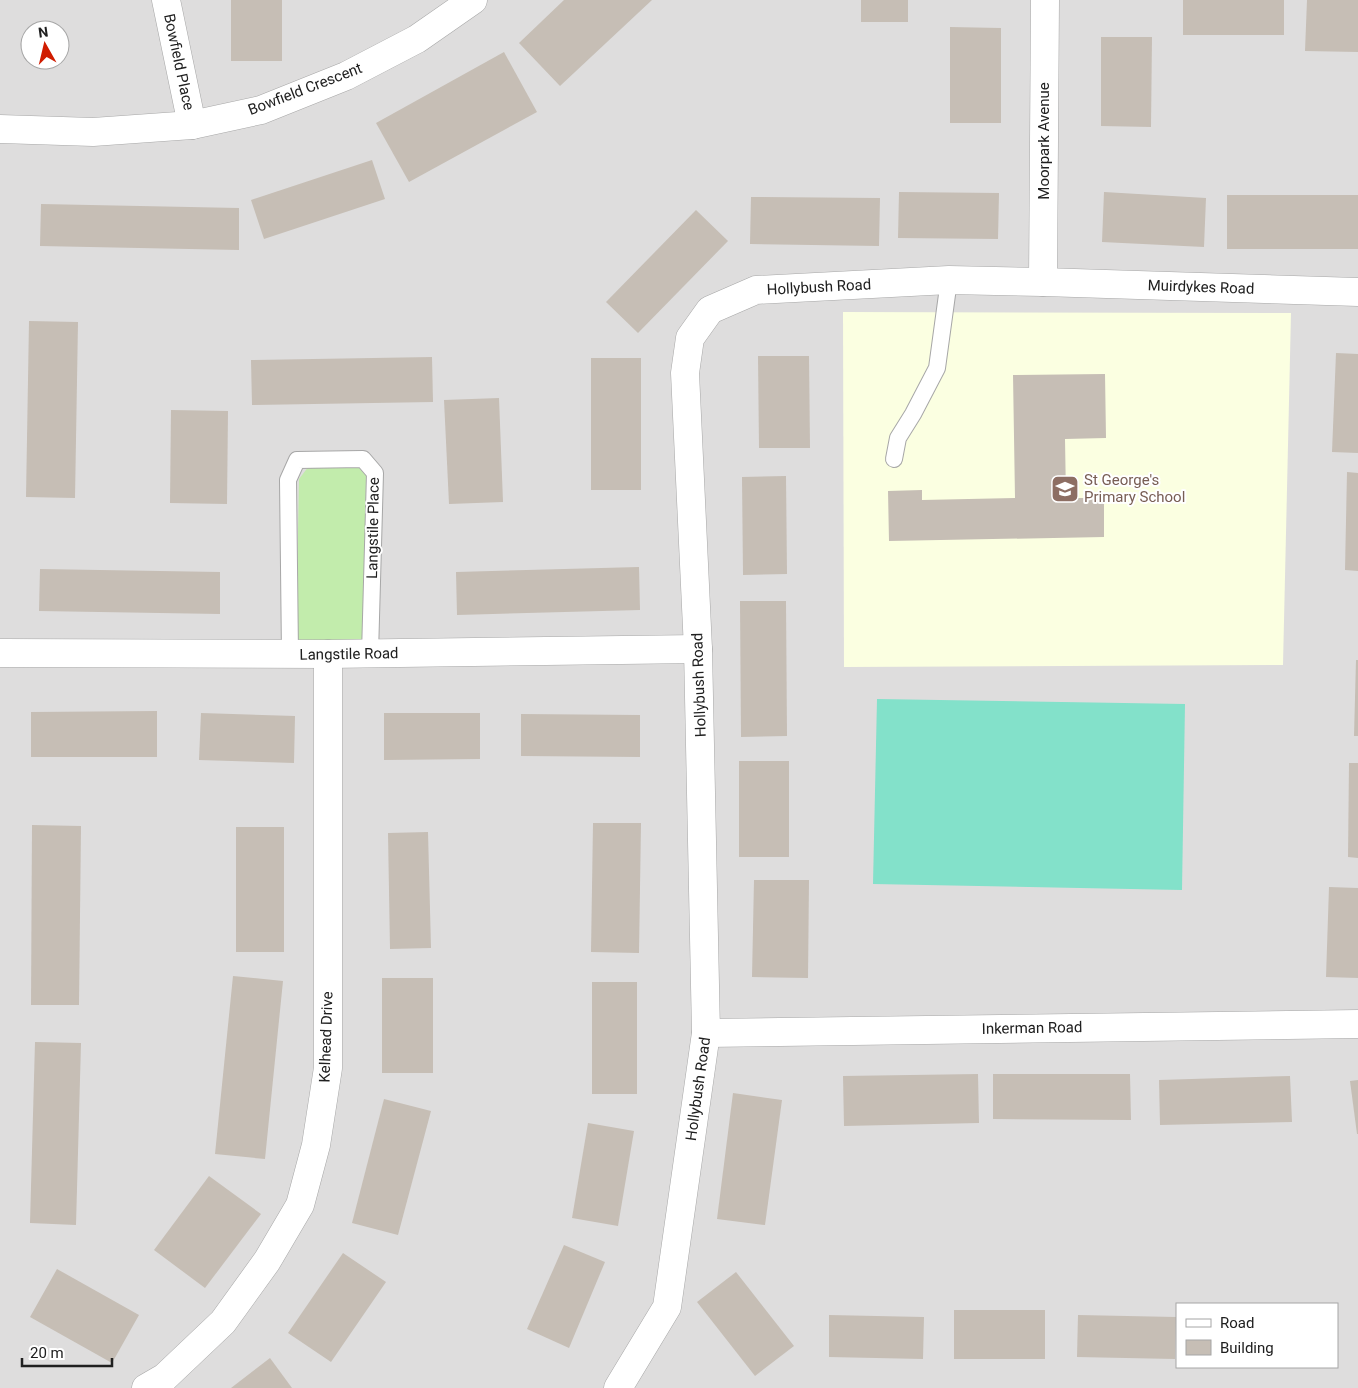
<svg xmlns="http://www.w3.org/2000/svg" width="1358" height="1388" viewBox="0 0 1358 1388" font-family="Roboto,sans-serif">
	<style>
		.residential { fill: #dedddd; fill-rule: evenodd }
		.education { fill: #fbffe1 }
		.grass { fill: #c2ecac }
		.pitch { fill: #83e1ca }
		.building { fill: #c6beb5 }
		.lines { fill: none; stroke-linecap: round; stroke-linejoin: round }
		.service-casing { stroke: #a7a7a7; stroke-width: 18 }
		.minor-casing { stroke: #a7a7a7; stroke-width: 29 }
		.service { stroke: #fff; stroke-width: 16 }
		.minor { stroke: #fff; stroke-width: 28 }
		.labels { text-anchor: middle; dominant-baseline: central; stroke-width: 4; stroke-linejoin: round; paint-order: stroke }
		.street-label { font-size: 15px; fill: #202020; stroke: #fff }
		.education-label { font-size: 15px; fill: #785e54; stroke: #fff; text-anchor: start }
	</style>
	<rect width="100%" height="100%" fill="#f1efe6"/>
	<path class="residential" d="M0 0H1358V1388H0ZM30 30H60V60H30ZM1177 1304H1337V1367H1177Z"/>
	<polygon class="education" points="843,312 1291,313 1283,665 844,667"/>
	<polygon class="grass" points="355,464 366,475 364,640 296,641 299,479 309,466"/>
	<polygon class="pitch" points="877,699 1185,704 1182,890 873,884"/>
	<g class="building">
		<rect x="231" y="0" width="51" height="61"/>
		<polygon points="564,0 652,0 560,86 519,43"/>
		<rect x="861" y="0" width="47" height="22"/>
		<rect x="1183" y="0" width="101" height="35"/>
		<polygon points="1307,0 1358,0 1358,52 1305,51"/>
		<polygon points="950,27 1001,28 1001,123 950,123"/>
		<polygon points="1101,37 1152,37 1151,127 1101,126"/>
		<polygon points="504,52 537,112 409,182 376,123"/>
		<polygon points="372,160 385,199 264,239 251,200"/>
		<polygon points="899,192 999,193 998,239 898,238"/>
		<polygon points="1104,192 1206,198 1204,247 1102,242"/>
		<rect x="1227" y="195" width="131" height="54"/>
		<polygon points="751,197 880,198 879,246 750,244"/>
		<polygon points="41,204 239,208 239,250 40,246"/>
		<polygon points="696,210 728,241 638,333 606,302"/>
		<polygon points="29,321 78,322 75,498 26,497"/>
		<polygon points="1336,353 1358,354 1358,453 1332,452"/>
		<polygon points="758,356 809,356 810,448 759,448"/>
		<polygon points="432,357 433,402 252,405 251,360"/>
		<rect x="591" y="358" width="50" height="132"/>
		<polygon points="1105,374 1106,438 1065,439 1066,498 1104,498 1104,537 889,541 888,491 922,490 922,500 1015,498 1013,375"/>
		<polygon points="499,398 503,502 449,504 444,400"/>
		<polygon points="171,410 228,411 227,504 170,503"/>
		<polygon points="1347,472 1358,473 1358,571 1345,570"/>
		<polygon points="786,476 787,574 743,575 742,477"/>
		<polygon points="639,567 640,610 457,615 456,572"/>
		<polygon points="40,569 220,572 220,614 39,611"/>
		<polygon points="740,601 786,601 787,736 741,737"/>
		<polygon points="1356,660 1358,660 1358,736 1354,736"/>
		<polygon points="157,711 157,757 31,757 31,712"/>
		<polygon points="201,713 295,716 294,763 199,760"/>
		<polygon points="384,713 480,713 480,759 384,760"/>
		<polygon points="521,714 640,715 640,757 521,756"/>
		<rect x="739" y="761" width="50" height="96"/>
		<polygon points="1349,763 1358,763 1358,858 1348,857"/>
		<polygon points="593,823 641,823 639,953 591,952"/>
		<polygon points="32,825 81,826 79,1005 31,1005"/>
		<rect x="236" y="827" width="48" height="125"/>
		<polygon points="428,832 431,948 390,949 388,833"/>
		<polygon points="754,880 809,880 808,978 752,977"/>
		<polygon points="1329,887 1358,888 1358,978 1326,977"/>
		<polygon points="233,976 283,981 265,1159 215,1154"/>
		<rect x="382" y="978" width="51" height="95"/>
		<rect x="592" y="982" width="45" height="112"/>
		<polygon points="35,1042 81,1043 76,1225 30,1223"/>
		<polygon points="978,1074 979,1123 844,1126 843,1076"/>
		<polygon points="993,1074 1130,1074 1131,1120 993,1119"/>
		<polygon points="1290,1076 1292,1122 1160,1125 1159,1080"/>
		<polygon points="1358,1080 1358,1134 1357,1134 1350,1081"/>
		<polygon points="733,1093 782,1100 765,1225 717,1219"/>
		<polygon points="384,1099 431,1111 398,1235 352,1223"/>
		<polygon points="588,1123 634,1131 618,1226 572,1218"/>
		<polygon points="209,1176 261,1214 205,1288 154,1250"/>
		<polygon points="564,1245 605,1262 569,1348 527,1329"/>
		<polygon points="343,1253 386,1282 331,1362 288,1333"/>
		<polygon points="57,1269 139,1315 112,1363 30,1317"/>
		<polygon points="736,1272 794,1346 755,1376 697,1302"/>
		<rect x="954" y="1310" width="91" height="49"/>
		<polygon points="829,1315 924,1317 923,1359 829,1357"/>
		<polygon points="1078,1315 1176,1317 1175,1359 1077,1357"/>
		<polygon points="270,1358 292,1388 231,1388"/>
	</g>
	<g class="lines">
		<defs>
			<g id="service">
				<polyline points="894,459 898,438 913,414 937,368 949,280"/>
				<polyline points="290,654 288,480 297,460 363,459 375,473 370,654"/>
			</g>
			<g id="minor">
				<polyline points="166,0 192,125"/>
				<polyline points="0,129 93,132 192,125 261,110 346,76 417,39 473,0"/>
				<polyline points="1043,282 1045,0"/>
				<polyline points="0,653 328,654 698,649"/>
				<polyline points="706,1033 1358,1024"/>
				<polyline points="146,1388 165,1377 223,1322 267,1261 300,1205 316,1145 328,1068 328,654"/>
				<polyline points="618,1388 667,1307 706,1033 698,649 685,373 690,338 710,310 756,290 949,280 1043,282 1358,292"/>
			</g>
		</defs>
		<use href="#service" class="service-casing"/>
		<use href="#minor" class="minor-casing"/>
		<use href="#service" class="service"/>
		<use href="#minor" class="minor"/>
	</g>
	<defs>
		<symbol id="school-square" viewBox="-11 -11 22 22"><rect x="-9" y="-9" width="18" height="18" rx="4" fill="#8d6e63" stroke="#fff"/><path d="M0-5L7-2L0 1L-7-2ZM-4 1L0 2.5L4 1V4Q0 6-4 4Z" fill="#fff"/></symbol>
	</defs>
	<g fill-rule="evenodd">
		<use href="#school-square" x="1049" y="473" width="32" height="32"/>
	</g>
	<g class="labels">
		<g class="street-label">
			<text transform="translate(179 62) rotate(78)">Bowfield Place</text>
			<text transform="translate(305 89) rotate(-21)">Bowfield Crescent</text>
			<text transform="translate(1044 141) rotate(-90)">Moorpark Avenue</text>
			<text transform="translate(819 287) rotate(-3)">Hollybush Road</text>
			<text transform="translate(1201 287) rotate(2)">Muirdykes Road</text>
			<text transform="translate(373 528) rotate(-89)">Langstile Place</text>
			<text transform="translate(349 654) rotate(-1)">Langstile Road</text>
			<text transform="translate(699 685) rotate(-92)">Hollybush Road</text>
			<text transform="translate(1032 1028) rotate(-1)">Inkerman Road</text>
			<text transform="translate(326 1037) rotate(-88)">Kelhead Drive</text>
			<text transform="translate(698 1089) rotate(-82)">Hollybush Road</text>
		</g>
		<g class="education-label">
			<text x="1084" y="480">St George's<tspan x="1084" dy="17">Primary School</tspan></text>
		</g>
	</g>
	<rect x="1176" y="1303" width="162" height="65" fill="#ffffff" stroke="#a6a6a6"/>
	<rect x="1186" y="1319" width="25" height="8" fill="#ffffff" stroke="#a6a6a6"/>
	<text x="1220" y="1328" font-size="15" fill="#202020">Road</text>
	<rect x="1186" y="1340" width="25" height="15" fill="#c6beb5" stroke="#a6a6a6"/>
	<text x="1220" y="1353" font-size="15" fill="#202020">Building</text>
	<g transform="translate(45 45) rotate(352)"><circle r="24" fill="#ffffff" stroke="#a6a6a6"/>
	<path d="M0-4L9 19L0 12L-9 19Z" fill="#d01c00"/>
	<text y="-8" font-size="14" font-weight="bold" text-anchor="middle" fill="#202020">N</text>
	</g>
	<path d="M22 1358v8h90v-8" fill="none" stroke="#202020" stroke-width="2.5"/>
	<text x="30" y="1358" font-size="15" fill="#202020" stroke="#ffffff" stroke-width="4" paint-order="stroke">20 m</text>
</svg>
